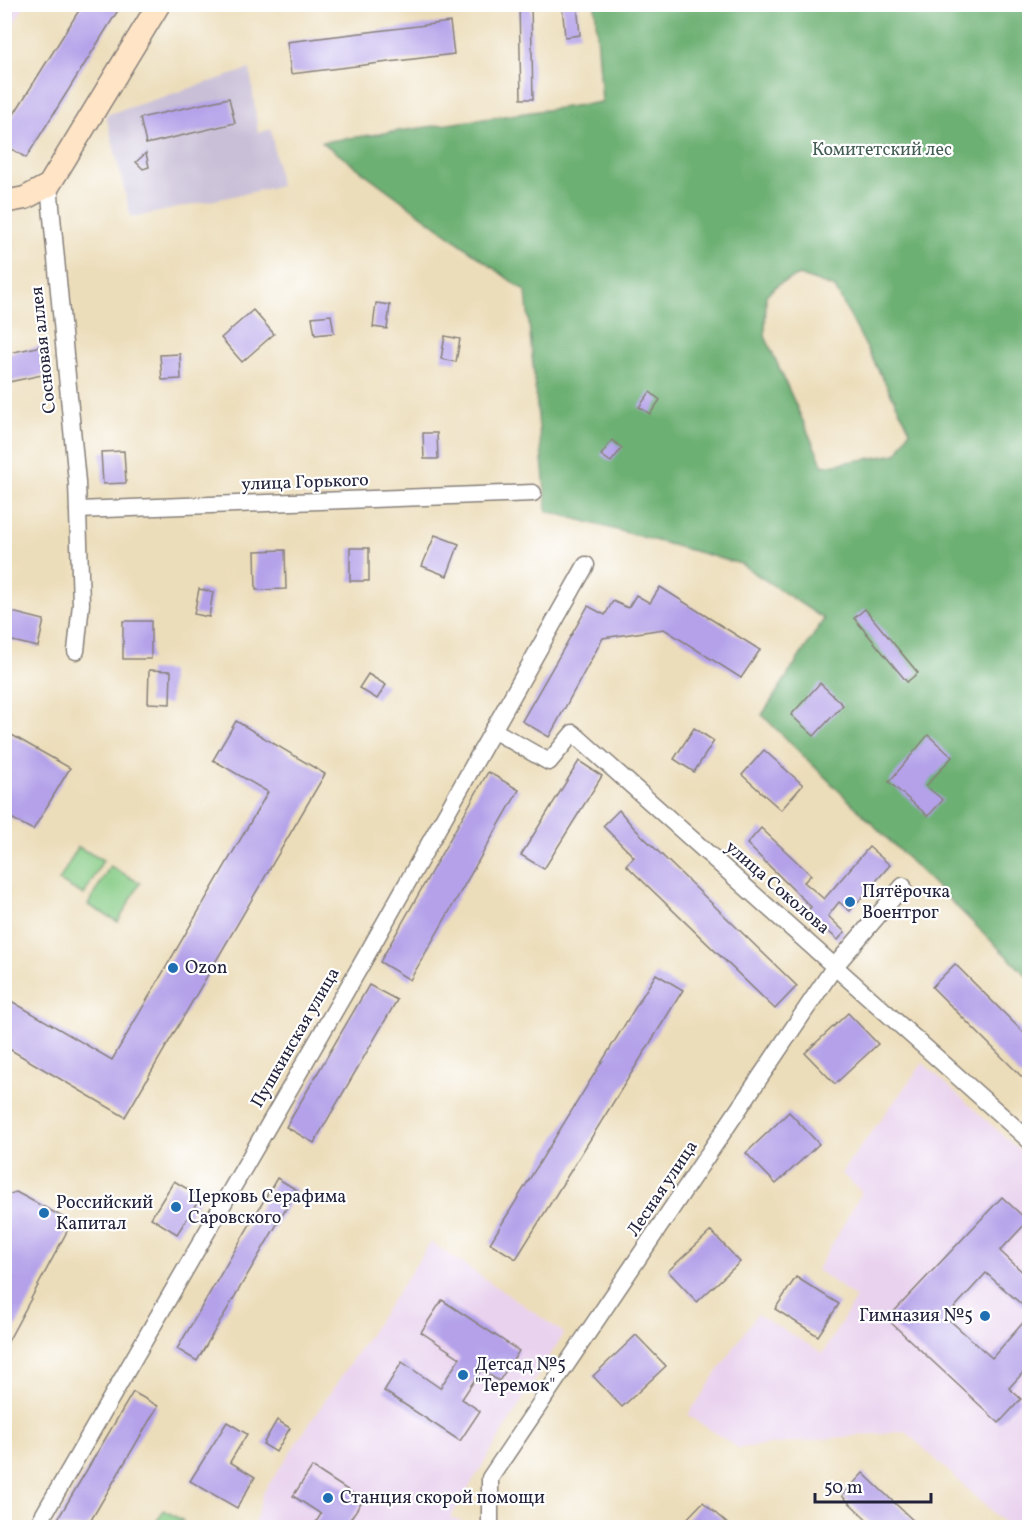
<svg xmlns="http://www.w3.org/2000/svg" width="1034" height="1532" viewBox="0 0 1034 1532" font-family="Vollkorn,serif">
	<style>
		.built { fill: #e9d2ee }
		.industrial { fill: #c9bfd7 }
		.green { fill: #87cc86; stroke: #547760; stroke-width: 1.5 }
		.forest { fill: #6db073; stroke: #486957; stroke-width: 1.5; fill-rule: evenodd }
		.building { fill: #b4a1e9 }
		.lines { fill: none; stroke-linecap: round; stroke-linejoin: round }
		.street-casing { stroke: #87807a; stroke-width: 19 }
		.secondary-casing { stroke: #87807a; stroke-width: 25 }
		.street { stroke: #fff; stroke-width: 16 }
		.secondary { stroke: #ffe4c6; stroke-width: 22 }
		.poi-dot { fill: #1f6fb2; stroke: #fff; stroke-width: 2 }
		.labels { text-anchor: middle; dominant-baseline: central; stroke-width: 4.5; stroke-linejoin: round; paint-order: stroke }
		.park-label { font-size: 18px; fill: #455e55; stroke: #fff }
		.street-label { font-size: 18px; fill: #22223b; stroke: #fff }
		.poi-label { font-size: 18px; fill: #22223b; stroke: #fff; text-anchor: start }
	</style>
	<rect width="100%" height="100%" fill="#fff"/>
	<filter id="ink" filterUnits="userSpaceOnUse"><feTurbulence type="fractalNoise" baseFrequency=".0167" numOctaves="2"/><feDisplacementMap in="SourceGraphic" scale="12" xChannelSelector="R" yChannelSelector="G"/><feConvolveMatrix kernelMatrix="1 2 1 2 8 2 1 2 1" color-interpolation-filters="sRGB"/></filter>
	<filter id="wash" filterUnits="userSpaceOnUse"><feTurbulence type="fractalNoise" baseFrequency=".008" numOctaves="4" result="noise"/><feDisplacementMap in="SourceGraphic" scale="24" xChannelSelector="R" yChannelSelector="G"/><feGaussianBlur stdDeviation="1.35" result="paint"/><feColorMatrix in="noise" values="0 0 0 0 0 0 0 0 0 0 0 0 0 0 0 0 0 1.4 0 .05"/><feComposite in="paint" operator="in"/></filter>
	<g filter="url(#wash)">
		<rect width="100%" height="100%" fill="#ecddba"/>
		<g class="built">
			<polygon points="5,4 25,5 5,38 4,5"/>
			<polygon points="923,1063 1029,1159 1029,1527 1009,1527 905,1431 738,1448 688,1415 757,1314 823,1353 856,1298 817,1270 862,1192 841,1173"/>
			<polygon points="431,1242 564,1333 450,1518 474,1525 474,1527 253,1528 263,1493"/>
		</g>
		<polygon class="industrial" points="250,69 258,133 271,129 280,186 131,218 106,115"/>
		<g class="green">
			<polygon points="78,847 103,860 84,895 59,881"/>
			<polygon points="110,866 140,883 118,922 88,905"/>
			<polygon points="164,1510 183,1521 179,1527 153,1527"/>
		</g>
		<path class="forest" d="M595 5H1029V978L762 715 824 619 741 564 547 511 526 292 322 142 602 102ZM799 275 835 288 910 430 897 454 823 466 765 336 766 295 779 284Z"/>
		<g id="blocks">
			<g class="building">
				<polygon points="83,4 122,4 26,158 4,144 4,130"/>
				<polygon points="519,4 531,4 533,99 521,99"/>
				<polygon points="562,4 577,4 580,35 565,37"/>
				<polygon points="450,22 454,54 291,74 287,42"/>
				<polygon points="229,98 235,123 146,144 140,118"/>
				<polygon points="146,153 149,167 143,169 136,162"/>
				<polygon points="376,303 390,305 387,329 373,327"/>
				<polygon points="253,310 274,334 242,362 221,338"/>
				<polygon points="331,315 334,333 315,335 312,317"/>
				<polygon points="445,336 460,339 456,362 441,359"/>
				<polygon points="42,346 47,374 4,383 4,354"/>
				<polygon points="180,354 181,379 162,380 160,355"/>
				<polygon points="650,392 660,400 650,414 639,407"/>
				<polygon points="423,433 437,433 438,459 424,459"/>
				<polygon points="612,440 622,448 611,462 601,455"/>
				<polygon points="124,451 126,483 103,484 101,452"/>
				<polygon points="435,535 459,544 447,576 422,566"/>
				<rect x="350" y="548" width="19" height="33"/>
				<polygon points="285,550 286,589 256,590 255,551"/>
				<polygon points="660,587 760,650 741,678 664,629 603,638 549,737 522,721 588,606 605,615 613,601 628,608 636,595 650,603"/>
				<polygon points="199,589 213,592 209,617 194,614"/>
				<polygon points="865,609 918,673 907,682 854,618"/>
				<polygon points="4,610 44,620 38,647 4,639"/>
				<rect x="123" y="621" width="28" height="38"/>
				<polygon points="149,670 171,671 170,704 148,703"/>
				<polygon points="368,674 386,685 377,699 359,688"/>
				<polygon points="820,683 843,705 814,736 791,715"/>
				<polygon points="236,721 325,774 125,1117 4,1046 4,1016 13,1002 112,1060 268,792 213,760"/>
				<polygon points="694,728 714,741 694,772 674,759"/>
				<polygon points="10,734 70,768 33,830 4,814 4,743"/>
				<polygon points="928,735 952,757 926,786 943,800 928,816 889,782"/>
				<polygon points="764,750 803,785 781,810 742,775"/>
				<polygon points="579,761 602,776 544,869 521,855"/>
				<polygon points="488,772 519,790 410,980 380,962"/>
				<polygon points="619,810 634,828 797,986 775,1009 626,865 634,857 603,826"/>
				<polygon points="761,828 811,875 804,882 824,899 869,847 890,865 850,911 839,902 828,916 845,932 838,940 806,912 811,907 747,844"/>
				<polygon points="955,964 1029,1038 1029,1084 932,987"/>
				<polygon points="656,974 683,990 516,1259 490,1243"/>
				<polygon points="369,985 397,1000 314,1143 286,1127"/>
				<polygon points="848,1013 878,1044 835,1084 805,1053"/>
				<polygon points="789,1112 819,1144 776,1184 746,1153"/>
				<polygon points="277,1178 297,1190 197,1361 177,1349"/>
				<polygon points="174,1181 201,1197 177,1234 151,1218"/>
				<polygon points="16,1192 72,1222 4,1349 4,1196"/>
				<polygon points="1002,1197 1028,1221 1000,1251 1029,1278 1029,1311 986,1273 946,1317 992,1358 1029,1316 1029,1366 1009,1388 1021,1399 999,1423 887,1319"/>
				<polygon points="711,1231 740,1262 697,1302 668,1271"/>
				<polygon points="796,1277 839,1304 818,1336 775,1309"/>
				<polygon points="442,1300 519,1351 499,1381 481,1370 462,1399 480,1411 460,1441 384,1391 402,1362 440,1388 460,1358 421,1332"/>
				<polygon points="636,1335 666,1366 622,1407 593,1376"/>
				<polygon points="133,1392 158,1406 87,1527 53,1527"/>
				<polygon points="277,1420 290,1428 276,1452 263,1444"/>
				<polygon points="227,1422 247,1434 230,1462 255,1477 237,1508 190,1481"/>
				<polygon points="312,1467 363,1500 345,1527 313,1527 321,1514 293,1496"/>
				<polygon points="863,1473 920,1527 875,1527 842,1496"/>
				<polygon points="703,1502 731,1527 679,1527"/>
			</g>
		</g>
	</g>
	<g filter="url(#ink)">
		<use href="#blocks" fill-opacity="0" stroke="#87807a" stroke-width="1.5"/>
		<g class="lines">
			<defs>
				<g id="street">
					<polyline points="49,185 77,482 81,604 76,651"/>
					<polyline points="78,510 533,493"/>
					<polyline points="493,730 549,762 573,733 1030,1141"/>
					<polyline points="36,1528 361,965 586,565"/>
					<polyline points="490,1528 490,1478 835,966 903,886"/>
				</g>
				<polyline id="secondary" points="4,202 25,198 49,185 159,4"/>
			</defs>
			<use href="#street" class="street-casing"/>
			<use href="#secondary" class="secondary-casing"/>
			<use href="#street" class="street"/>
			<use href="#secondary" class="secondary"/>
		</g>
	</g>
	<g class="poi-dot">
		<circle cx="850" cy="902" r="6"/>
		<circle cx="173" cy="968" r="6"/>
		<circle cx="176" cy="1207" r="6"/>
		<circle cx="44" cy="1213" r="6"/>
		<circle cx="985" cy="1316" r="6"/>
		<circle cx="463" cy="1375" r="6"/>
		<circle cx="328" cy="1498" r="6"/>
	</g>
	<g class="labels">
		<g class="park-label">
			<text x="882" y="150">Комитетский лес</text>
		</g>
		<g class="street-label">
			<text transform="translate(44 350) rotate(-96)">Сосновая аллея</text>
			<text transform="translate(305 483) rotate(-2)">улица Горького</text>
			<text transform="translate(777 888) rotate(41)">улица Соколова</text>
			<text transform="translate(296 1038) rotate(-60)">Пушкинская улица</text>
			<text transform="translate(663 1189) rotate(-56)">Лесная улица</text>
		</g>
		<g class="poi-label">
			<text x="862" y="892">Пятёрочка<tspan x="862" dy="21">Воентрог</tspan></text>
			<text x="185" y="968">Ozon</text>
			<text x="188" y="1197">Церковь Серафима<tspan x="188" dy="21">Саровского</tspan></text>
			<text x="56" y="1203">Российский<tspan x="56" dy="21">Капитал</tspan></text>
			<text x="973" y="1316" text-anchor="end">Гимназия №5</text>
			<text x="475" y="1365">Детсад №5<tspan x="475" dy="21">"Теремок"</tspan></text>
			<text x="340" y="1498">Станция скорой помощи</text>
		</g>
	</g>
	<rect width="1034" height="1532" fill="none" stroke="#fff" stroke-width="24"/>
	<path d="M815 1493v9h116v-9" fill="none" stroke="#22223b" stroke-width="3"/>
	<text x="824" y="1493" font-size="18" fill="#22223b" stroke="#ffffff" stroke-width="4.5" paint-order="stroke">50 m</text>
</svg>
